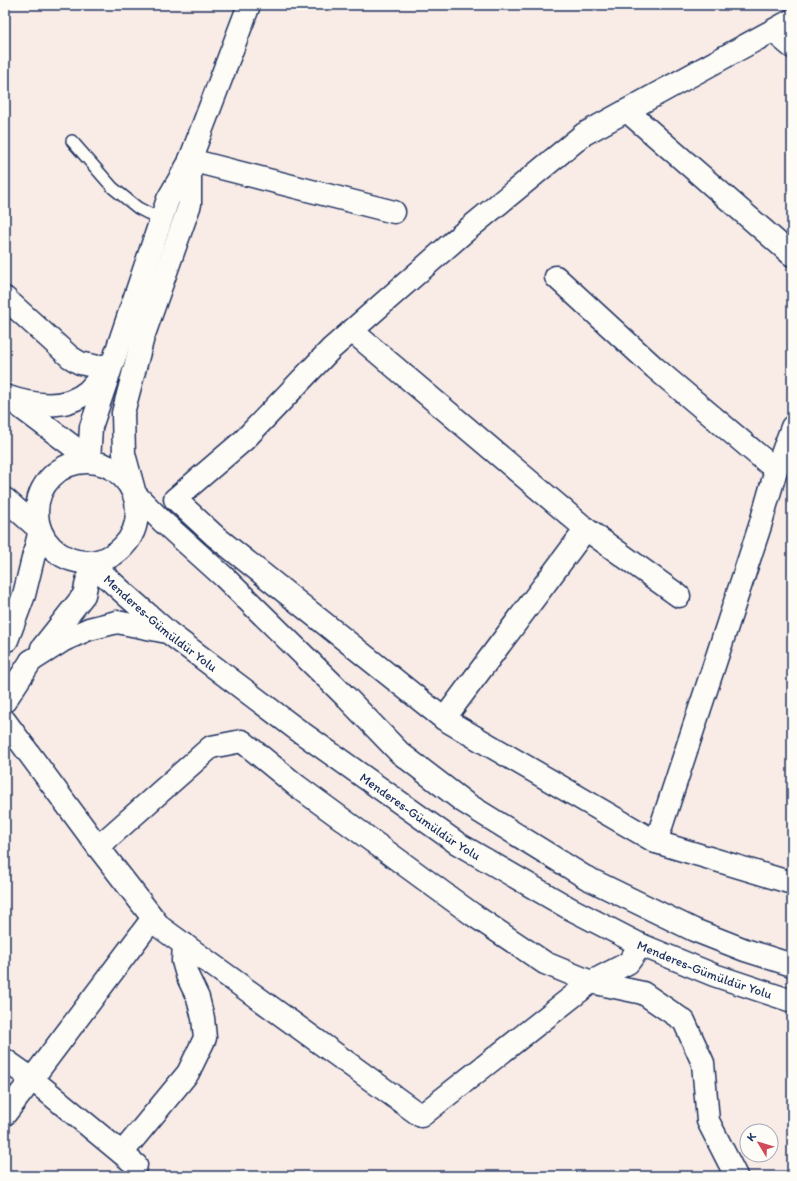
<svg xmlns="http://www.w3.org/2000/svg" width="797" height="1181" viewBox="0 0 797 1181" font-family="Itim,sans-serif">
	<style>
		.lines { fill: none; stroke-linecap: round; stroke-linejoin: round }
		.lane-casing { stroke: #1b2f5e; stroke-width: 14 }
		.street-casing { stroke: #1b2f5e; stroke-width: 25 }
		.secondary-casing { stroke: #1b2f5e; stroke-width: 25 }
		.primary-casing { stroke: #1b2f5e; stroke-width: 25 }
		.lane { stroke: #fdfcf7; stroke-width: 11 }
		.street { stroke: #fdfcf7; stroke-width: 22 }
		.secondary { stroke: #fdfcf7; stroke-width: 22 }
		.primary { stroke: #fdfcf7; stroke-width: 22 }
		.labels { text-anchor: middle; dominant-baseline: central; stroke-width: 3; stroke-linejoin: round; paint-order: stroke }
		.street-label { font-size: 13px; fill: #1b2f5e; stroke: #fdfcf7 }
	</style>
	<rect width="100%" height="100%" fill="#f9ece7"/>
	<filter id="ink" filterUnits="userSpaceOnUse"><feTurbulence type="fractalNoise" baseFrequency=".025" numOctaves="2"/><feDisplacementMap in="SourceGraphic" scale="8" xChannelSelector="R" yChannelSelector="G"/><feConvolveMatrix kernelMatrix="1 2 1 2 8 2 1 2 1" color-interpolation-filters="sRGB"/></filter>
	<g filter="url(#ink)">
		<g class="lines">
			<defs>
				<polyline id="lane" points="72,141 113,188 138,208 161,220"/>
				<g id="street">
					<polyline points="792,20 584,134 462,234 331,349 244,440 175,499 215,536 444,719 656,842 792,883"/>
					<polyline points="773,31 792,47"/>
					<polyline points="627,111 792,255"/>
					<polyline points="190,160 394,212"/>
					<polyline points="556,277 655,368 776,470"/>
					<polyline points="5,298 70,357 80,363 98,367 112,364"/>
					<polyline points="352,331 586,529 679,596"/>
					<polyline points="444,719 586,529"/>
					<polyline points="5,721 98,847 160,927 421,1116 591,982 628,963 641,945"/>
					<polyline points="656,842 760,526 776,470 792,427"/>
					<polyline points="98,847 211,747 242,741 297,786 472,914 545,963 591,982 643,993 684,1021 703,1063 708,1121 736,1176"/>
					<polyline points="5,1060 32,1079 136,1165"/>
					<polyline points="5,1114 32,1079 153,918"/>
					<polyline points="122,1153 188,1073 205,1038 203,1018 198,998 187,975 183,961 184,944"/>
				</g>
				<g id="secondary">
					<polyline points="190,160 249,5"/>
					<polyline points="5,701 31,661"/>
				</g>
				<g id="primary">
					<polyline points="190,160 190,204 143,337 123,413 124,454 135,494 162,521 224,577 345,696 400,753 464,802 585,877 694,930 745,950 792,965"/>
					<path d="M5 396C31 405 65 411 88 391 94 385 100 377 106 371"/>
					<polyline points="11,400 71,445 89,461"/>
					<polyline points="89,461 91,427 168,199 190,161"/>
					<circle cx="87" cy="512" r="50"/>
					<polyline points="5,499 40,530 24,595 7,640"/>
					<path id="s1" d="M91 563 126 595 169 633 295 728 457 843 569 908 641 945 714 975 792 1001"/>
					<polyline points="42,648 84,595 91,563"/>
					<polyline points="31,661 64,640 89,629 117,622 167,632"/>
				</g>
			</defs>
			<use href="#lane" class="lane-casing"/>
			<use href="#street" class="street-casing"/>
			<use href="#secondary" class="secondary-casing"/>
			<use href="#primary" class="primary-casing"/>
			<use href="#lane" class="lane"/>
			<use href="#street" class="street"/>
			<use href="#secondary" class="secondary"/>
			<use href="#primary" class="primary"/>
		</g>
	</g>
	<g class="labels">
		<g class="street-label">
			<text stroke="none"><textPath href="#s1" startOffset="92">Menderes-Gümüldür Yolu</textPath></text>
			<text stroke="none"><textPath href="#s1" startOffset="416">Menderes-Gümüldür Yolu</textPath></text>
			<text stroke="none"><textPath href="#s1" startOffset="740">Menderes-Gümüldür Yolu</textPath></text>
		</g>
	</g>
	<rect width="797" height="1181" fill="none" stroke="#fdfcf7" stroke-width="20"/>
	<rect x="10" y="10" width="777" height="1161" fill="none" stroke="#1b2f5e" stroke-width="1.5" filter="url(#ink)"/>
	<g transform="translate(759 1143) rotate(308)"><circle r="19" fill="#fdfcf7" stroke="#a3aaba"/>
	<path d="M0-3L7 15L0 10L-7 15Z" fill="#d1495b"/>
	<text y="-6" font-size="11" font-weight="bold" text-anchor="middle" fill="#1b2f5e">K</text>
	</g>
</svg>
